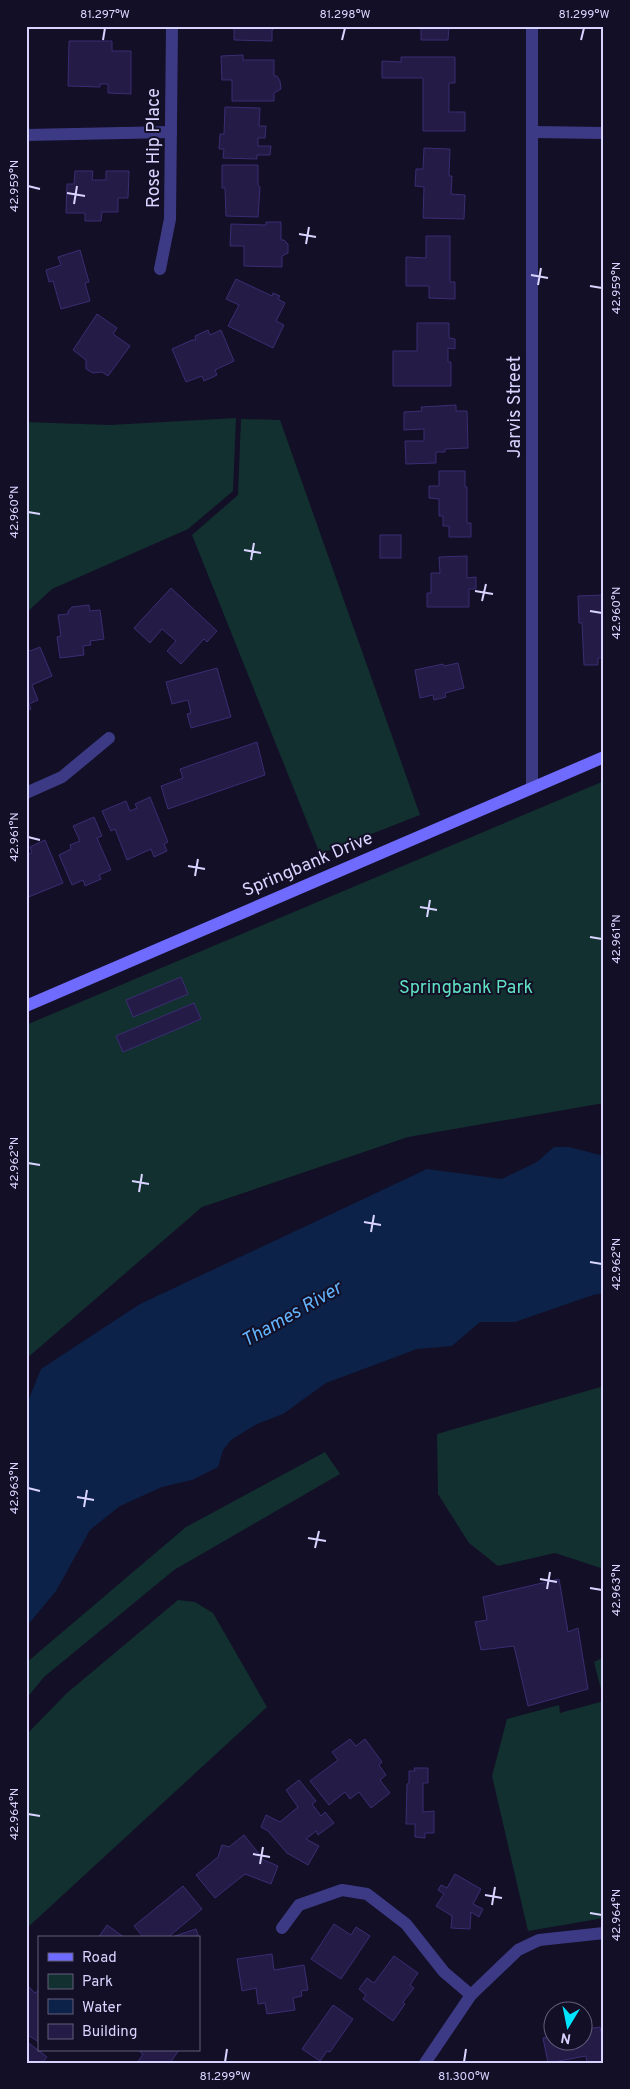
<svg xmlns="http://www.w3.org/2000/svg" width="630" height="2089" viewBox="0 0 630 2089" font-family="Overpass,sans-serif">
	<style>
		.green { fill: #12302f }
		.water { fill: #0c2248 }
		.building { fill: #241b47; stroke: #3b2d73 }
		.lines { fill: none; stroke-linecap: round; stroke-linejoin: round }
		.minor { stroke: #3d3a85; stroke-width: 12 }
		.secondary { stroke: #6f6bff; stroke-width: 12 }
		.ticks { fill: none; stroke: #d9d4ff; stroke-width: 2 }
		.labels { text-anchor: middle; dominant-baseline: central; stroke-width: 4; stroke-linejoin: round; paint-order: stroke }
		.street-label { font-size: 18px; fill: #d9d4ff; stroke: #130f26 }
		.park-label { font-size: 18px; fill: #5fe0c0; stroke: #130f26 }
		.water-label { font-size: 19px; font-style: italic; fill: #62b6ff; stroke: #130f26 }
		.neatline { fill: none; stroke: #d9d4ff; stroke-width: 2 }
		.ticks-label { font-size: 12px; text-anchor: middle; fill: #d9d4ff }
	</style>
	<rect width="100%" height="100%" fill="#130f26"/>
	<g class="green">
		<polygon points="236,418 233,491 188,529 52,589 26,613 26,422 110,425"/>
		<polygon points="241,419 280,420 420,815 320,854 192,535 238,495"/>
		<polygon points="604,781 604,1103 408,1137 202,1207 26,1359 26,1025"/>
		<polygon points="604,1386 604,1569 555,1553 498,1566 469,1543 438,1494 437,1434"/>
		<polygon points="325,1452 340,1474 174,1570 44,1677 26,1699 26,1663 186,1527"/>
		<polygon points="178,1600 195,1602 213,1613 267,1707 26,1929 26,1735 67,1693"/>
		<polygon points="604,1657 604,1918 528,1931 492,1776 507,1719 559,1705 560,1713 604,1701 594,1662"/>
	</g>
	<polygon class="water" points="554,1147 569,1147 604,1156 604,1293 593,1295 515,1322 480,1322 452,1346 417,1349 326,1383 283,1414 257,1424 231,1440 223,1450 218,1467 192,1480 162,1487 120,1506 90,1530 56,1591 26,1627 26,1406 41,1369 140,1304 427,1169 502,1179 537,1162"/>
	<g class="building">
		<polygon points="234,26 278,26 272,30 272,41 234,40"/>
		<polygon points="421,26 449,26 448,40 421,40"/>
		<polygon points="69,41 112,41 112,51 131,51 131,94 108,93 108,84 100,84 100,87 68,86"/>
		<polygon points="243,55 243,60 274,60 274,76 277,76 280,81 281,89 274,93 274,101 232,101 232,80 222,80 221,56"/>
		<polygon points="401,57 455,57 455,83 449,83 449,112 465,112 465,131 423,131 423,78 382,78 382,61 401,62"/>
		<polygon points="225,107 260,108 259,126 266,126 265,138 258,138 258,146 271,146 270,155 257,155 257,159 223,158 224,149 219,149 220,134 224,134"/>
		<polygon points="424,148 450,149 449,176 452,176 451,194 465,195 464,219 423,218 424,187 415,186 416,169 423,169"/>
		<polygon points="222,165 258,165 258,185 260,187 258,217 226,216 225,188 222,188"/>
		<polygon points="75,171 93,171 92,180 106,180 106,171 129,171 128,198 118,198 118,212 102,212 101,221 85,221 85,213 66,213 67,184 74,184"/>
		<polygon points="266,222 281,222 281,240 284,240 288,244 288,253 282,256 282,267 244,266 244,246 230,246 231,224 266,225"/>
		<polygon points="426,236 450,236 450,282 455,282 455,299 429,298 429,286 406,286 406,257 426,258"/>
		<polygon points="80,250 89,282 85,283 90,301 61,309 53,281 49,282 46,270 61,265 58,257"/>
		<polygon points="236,279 272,296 273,293 280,296 278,299 285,303 276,321 284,325 273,348 228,326 239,305 226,299"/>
		<polygon points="97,314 117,328 113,334 130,346 108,376 102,372 93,373 86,369 86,360 73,350"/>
		<polygon points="417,323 449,323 449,338 455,339 455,349 448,348 448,362 451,362 451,386 393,386 393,351 417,351"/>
		<polygon points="208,330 210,335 221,330 234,361 215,370 217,375 204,381 202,376 186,382 172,349 192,340 196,340 195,336"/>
		<polygon points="456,405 456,411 467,411 468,448 445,449 445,452 436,452 436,463 406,464 405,441 424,441 424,429 404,430 404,412 422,411 421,407"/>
		<polygon points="439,471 465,471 465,487 467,487 467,523 471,523 471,537 449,537 449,526 443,526 443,516 439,516 439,499 429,498 429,486 439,486"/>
		<rect x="380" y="535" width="21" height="23"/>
		<polygon points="467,556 467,578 476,577 476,589 469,589 469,607 427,607 427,593 431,593 431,573 440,573 439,557"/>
		<polygon points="171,588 217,631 207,642 204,639 181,664 167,651 176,641 162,629 150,643 134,628"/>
		<polygon points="604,595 604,658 598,658 598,665 584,665 582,623 579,623 578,596"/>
		<polygon points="89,605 90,611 100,610 104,639 90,641 91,645 83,646 84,655 60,658 57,637 61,636 58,615 68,614 68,611 72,607"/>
		<polygon points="40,647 52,676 32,685 38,700 29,704 31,709 26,711 26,649 30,651"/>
		<polygon points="458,663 464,688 445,693 446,697 434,700 433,695 420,698 415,670 443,664 444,666"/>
		<polygon points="217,668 231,717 191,728 187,714 191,713 188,700 172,704 166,682"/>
		<polygon points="257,742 265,775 168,809 161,786 183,778 180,769"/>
		<polygon points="150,797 168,842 164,844 167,851 154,857 151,849 127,860 115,829 111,831 102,811 126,801 130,811 137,808 135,804"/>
		<polygon points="94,817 102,836 97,838 111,870 99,875 101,879 85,886 83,880 72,885 59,855 71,849 70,845 80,841 73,826"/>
		<polygon points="45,840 63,883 26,898 26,847 29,854 32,853 30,847"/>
		<polygon points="181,977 188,994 133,1017 126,1000"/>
		<polygon points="194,1003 201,1019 123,1052 116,1036"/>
		<polygon points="559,1579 568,1632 578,1628 588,1689 528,1706 514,1646 481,1650 475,1622 487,1620 483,1597"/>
		<polygon points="350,1739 356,1746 365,1739 382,1762 379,1765 386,1775 380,1780 390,1793 371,1808 359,1792 350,1799 345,1792 329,1805 310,1781 338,1760 332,1752"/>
		<polygon points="414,1768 428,1768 428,1783 423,1783 423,1812 434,1811 434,1833 425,1833 425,1838 415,1837 415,1824 406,1824 407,1784 409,1783 409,1771 415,1771"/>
		<polygon points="299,1780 316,1801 312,1804 321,1816 325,1812 334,1823 318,1835 316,1831 306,1839 319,1846 308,1865 287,1853 268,1831 261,1827 266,1815 280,1822 298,1807 286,1790"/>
		<polygon points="244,1835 264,1860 278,1866 271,1884 245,1874 215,1898 196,1875 218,1857 222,1845 229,1847"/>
		<polygon points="455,1874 481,1889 473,1904 483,1909 479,1917 471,1912 470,1929 451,1928 452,1916 436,1906 444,1894 438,1890 441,1885 447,1888"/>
		<polygon points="183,1886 202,1909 167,1938 144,1938 134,1926"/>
		<polygon points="334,1924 351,1935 356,1927 370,1936 341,1979 311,1959"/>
		<polygon points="107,1925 125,1938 98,1938"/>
		<polygon points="196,1929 199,1938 176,1938 175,1936"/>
		<polygon points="272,1954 274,1970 304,1965 308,1990 301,1991 302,1996 293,1998 295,2010 267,2014 265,2003 258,2004 256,1988 242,1991 237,1959"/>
		<polygon points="394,1956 418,1973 410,1985 414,1988 403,2002 405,2004 393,2021 363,1999 366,1995 359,1989 367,1978 374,1983"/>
		<polygon points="28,1986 35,1993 39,1990 39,2042 26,2034 26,1988"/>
		<polygon points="333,2005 353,2019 330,2052 327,2051 320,2061 302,2049"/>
		<polygon points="600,2027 604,2045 604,2063 587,2063 586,2056 548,2063 543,2038 552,2036 552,2042 582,2042 582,2030"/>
		<polygon points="26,2041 47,2057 42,2063 26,2063"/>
		<polygon points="141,2050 179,2050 170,2063 137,2063 143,2054 140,2052"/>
	</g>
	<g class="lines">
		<g class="minor">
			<polyline points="532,26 532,788"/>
			<polyline points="533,132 604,133"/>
			<polyline points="26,135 171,132"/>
			<polyline points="160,269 170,219 172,26"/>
			<polyline points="26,793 62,777 109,738"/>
			<polyline points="282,1928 299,1905 342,1890 367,1894 406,1924 444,1972 471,1995"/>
			<polyline points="425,2063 471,1995 518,1950 539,1940 604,1933"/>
		</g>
		<polyline class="secondary" points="26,1006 604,757"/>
	</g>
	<path class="ticks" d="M103 40 105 28M342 40 345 28M581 40 584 28M28 186 40 189M67 193 85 196M74 204 77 186M299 234 316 237M306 244 309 227M531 275 548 278M538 285 541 268M590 286 602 288M28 512 40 514M244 550 261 553M251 560 254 543M475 591 493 594M482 601 486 584M590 611 602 613M28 837 40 840M188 866 205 869M195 876 198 859M420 907 437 910M427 917 430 900M590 937 602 939M28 1163 40 1165M132 1181 149 1184M139 1192 142 1174M364 1222 381 1225M371 1232 374 1215M590 1262 602 1264M28 1488 40 1491M77 1497 94 1500M84 1507 87 1490M308 1538 326 1541M315 1548 319 1531M540 1579 557 1582M590 1588 602 1590M547 1589 550 1572M28 1814 40 1816M253 1854 270 1857M260 1864 263 1847M485 1895 502 1898M492 1905 495 1887M590 1913 602 1915M225 2062 227 2049M464 2062 466 2049"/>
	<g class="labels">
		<g class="street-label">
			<text transform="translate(154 148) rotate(-90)">Rose Hip Place</text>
			<text transform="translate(515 407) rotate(-90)">Jarvis Street</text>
			<text transform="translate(308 865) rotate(-23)">Springbank Drive</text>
		</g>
		<g class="park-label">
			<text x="466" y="988">Springbank Park</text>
		</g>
		<g class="water-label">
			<text transform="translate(292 1315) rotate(-30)">Thames River</text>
		</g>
	</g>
	<rect width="630" height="2089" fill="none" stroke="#130f26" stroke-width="55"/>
	<rect x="38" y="1936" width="162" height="115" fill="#130f26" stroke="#625e7d"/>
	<rect x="48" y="1953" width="25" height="8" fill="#6f6bff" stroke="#625e7d"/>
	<text x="82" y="1962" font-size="15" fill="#d9d4ff">Road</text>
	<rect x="48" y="1974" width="25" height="15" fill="#12302f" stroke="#625e7d"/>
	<text x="82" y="1986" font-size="15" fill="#d9d4ff">Park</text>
	<rect x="48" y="1999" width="25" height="15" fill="#0c2248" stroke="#625e7d"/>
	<text x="82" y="2012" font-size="15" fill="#d9d4ff">Water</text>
	<rect x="48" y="2024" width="25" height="15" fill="#241b47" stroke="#625e7d"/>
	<text x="82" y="2036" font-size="15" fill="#d9d4ff">Building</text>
	<g transform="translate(568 2026) rotate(190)"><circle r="24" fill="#130f26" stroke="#625e7d"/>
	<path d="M0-4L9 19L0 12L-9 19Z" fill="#00e5ff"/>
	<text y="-8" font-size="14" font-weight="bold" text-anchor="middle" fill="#d9d4ff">N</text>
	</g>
	<rect x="28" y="28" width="574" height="2034" class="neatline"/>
	<g class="ticks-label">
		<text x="105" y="18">81.297°W</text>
		<text x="345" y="18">81.298°W</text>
		<text x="584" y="18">81.299°W</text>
		<text transform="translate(14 186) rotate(-90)" y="4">42.959°N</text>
		<text transform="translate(616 288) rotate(-90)" y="4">42.959°N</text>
		<text transform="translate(14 512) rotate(-90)" y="4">42.960°N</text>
		<text transform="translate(616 613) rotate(-90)" y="4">42.960°N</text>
		<text transform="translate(14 837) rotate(-90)" y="4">42.961°N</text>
		<text transform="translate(616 939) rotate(-90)" y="4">42.961°N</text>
		<text transform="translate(14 1163) rotate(-90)" y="4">42.962°N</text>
		<text transform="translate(616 1264) rotate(-90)" y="4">42.962°N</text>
		<text transform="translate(14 1488) rotate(-90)" y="4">42.963°N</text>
		<text transform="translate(616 1590) rotate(-90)" y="4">42.963°N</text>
		<text transform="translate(14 1814) rotate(-90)" y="4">42.964°N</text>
		<text transform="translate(616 1915) rotate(-90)" y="4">42.964°N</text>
		<text x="225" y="2080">81.299°W</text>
		<text x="464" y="2080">81.300°W</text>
	</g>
</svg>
